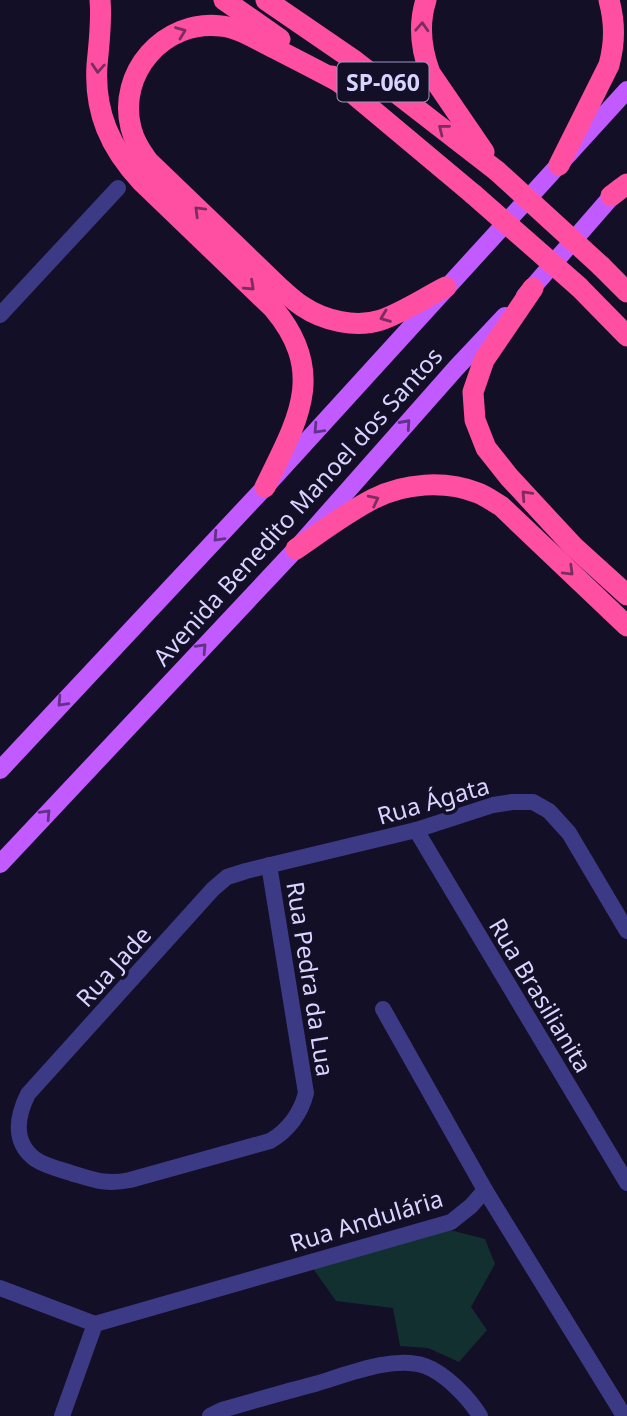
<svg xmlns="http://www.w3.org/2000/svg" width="627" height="1416" viewBox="0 0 627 1416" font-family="'Noto Sans',sans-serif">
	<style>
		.green { fill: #12302f }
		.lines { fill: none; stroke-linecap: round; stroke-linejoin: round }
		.minor { stroke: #3d3a85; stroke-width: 16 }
		.primary { stroke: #c25bff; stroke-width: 18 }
		.motorway { stroke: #ff4fa3; stroke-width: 21 }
		.motorway-bridge { stroke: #ff4fa3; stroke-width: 21 }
		.oneway { stroke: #7d2c5e }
		.oneway2 { stroke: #623188 }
		.labels { text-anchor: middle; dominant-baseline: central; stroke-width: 7; stroke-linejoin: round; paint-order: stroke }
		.shield { fill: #130f26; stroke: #9e99be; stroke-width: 2 }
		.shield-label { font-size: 23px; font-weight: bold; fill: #d9d4ff }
		.street-label { font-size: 24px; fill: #d9d4ff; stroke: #130f26 }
	</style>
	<rect width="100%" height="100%" fill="#130f26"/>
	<polygon class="green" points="446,1229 485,1239 495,1264 471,1307 487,1330 459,1362 428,1348 400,1346 393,1308 336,1301 312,1267"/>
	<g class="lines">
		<g class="minor">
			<polyline points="0,315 118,188"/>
			<polyline points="416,830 627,1183"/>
			<path d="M269 865 306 1093C301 1113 288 1131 270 1141L130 1180C105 1185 94 1180 71 1173 59 1169 45 1166 35 1159 12 1142 17 1116 28 1094L213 889 227 877 246 871 416 830 493 805 512 802H533L549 811 569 833 627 931"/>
			<polyline points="383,1009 485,1190 624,1416"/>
			<polyline points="0,1288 95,1324 451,1222 471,1206 485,1190"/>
			<polyline points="62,1416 95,1324"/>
			<path d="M210 1416 222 1410C253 1401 284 1392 315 1384 346 1375 393 1355 425 1366 445 1373 469 1398 480 1416"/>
		</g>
		<g class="primary">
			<polyline points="525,296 619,188"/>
			<polyline points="0,770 265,487 627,90"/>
			<polyline points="0,864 296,549 456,368 505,316"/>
		</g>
		<g class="motorway">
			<path d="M100 0C102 22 99 43 97 65 94 112 110 148 142 182L273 308C328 373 297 421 265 487"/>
			<polyline points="224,0 280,39"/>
			<polyline points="266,0 355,61 497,171"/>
			<path d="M426 0C418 25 421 49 430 73L484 152"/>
			<polyline points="332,76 473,194"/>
			<path d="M341 83C319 71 297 60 274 48 257 40 240 28 221 26 164 19 117 73 131 128 134 141 141 151 148 161L280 288C287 294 294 301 302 306 324 321 356 328 381 320 402 313 426 297 446 287"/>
			<path d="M559 165 609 65C615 42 615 23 609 0"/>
			<polyline points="611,196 627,184"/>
			<polyline points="601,266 627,292"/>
			<polyline points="579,287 627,336"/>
			<polyline points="533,288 484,360 473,392 475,420 486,448 509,477 573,546 627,595"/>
			<path d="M296 549C321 532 346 513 373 499 404 483 445 480 478 493 486 496 494 502 501 506L627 626"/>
		</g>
		<g class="motorway-bridge">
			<polyline points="497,171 601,266"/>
			<polyline points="473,194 579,287"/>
		</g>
	</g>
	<defs><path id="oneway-chevron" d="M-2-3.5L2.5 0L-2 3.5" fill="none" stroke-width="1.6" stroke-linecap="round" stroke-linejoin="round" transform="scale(1.75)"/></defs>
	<g class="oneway">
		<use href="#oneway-chevron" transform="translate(422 27) rotate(-87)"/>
		<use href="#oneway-chevron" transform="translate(181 32) rotate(-21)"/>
		<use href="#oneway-chevron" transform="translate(98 68) rotate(94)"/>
		<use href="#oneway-chevron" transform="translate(443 129) rotate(-142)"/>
		<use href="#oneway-chevron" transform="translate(199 211) rotate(-136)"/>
		<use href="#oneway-chevron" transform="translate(250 286) rotate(43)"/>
		<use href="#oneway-chevron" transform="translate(385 317) rotate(159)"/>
		<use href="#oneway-chevron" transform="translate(526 495) rotate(-133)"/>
		<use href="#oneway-chevron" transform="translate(374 500) rotate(-27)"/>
		<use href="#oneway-chevron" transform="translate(569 571) rotate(44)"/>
	</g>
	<g class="oneway2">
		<use href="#oneway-chevron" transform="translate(406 424) rotate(-48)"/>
		<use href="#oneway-chevron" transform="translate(318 429) rotate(133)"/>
		<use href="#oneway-chevron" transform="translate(218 537) rotate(133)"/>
		<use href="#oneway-chevron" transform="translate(202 648) rotate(-47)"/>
		<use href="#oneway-chevron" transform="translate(62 702) rotate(133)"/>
		<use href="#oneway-chevron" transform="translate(46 814) rotate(-47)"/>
	</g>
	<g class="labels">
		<rect class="shield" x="337.5" y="62.5" width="91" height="39" rx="5"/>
		<g class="shield-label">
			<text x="383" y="82">SP-060</text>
		</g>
		<g class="street-label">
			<text transform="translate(297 506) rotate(-48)">Avenida Benedito Manoel dos Santos</text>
			<text transform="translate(433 800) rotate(-16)">Rua Ágata</text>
			<text transform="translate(113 966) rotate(-48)">Rua Jade</text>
			<text transform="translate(311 979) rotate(81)">Rua Pedra da Lua</text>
			<text transform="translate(541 995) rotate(59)">Rua Brasilianita</text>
			<text transform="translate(366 1220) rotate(-17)">Rua Andulária</text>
		</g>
	</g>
</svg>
